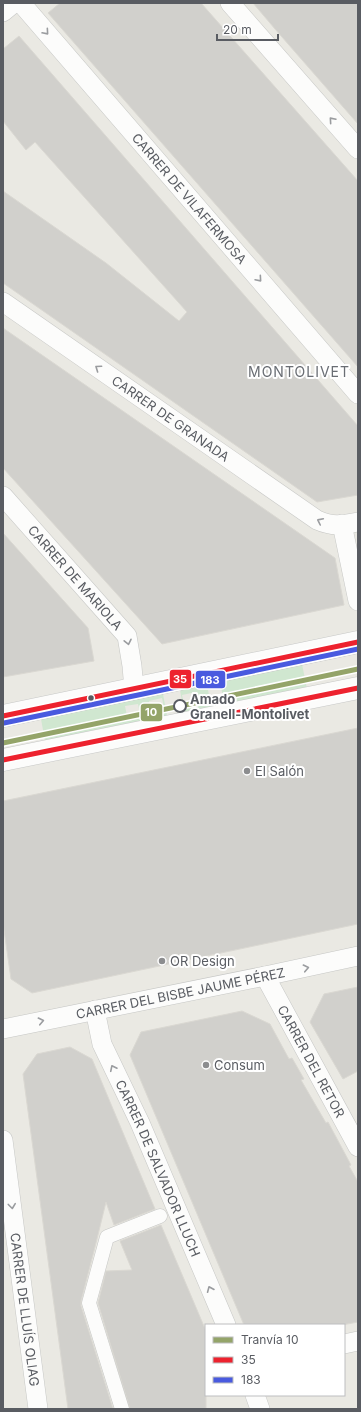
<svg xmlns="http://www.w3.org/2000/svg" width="361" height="1412" viewBox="0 0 361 1412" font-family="Inter,sans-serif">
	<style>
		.green { fill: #d0e7d0; fill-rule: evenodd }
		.building { fill: #d1d0cc; stroke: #dad8d2 }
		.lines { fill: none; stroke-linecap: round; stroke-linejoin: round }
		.pedestrian-casing { stroke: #c6c7c5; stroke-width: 15 }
		.minor-casing { stroke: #c6c7c5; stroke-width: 20 }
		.secondary-casing { stroke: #c7c8c7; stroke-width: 23 }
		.pedestrian { stroke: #fcfcfb; stroke-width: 14 }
		.minor { stroke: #fcfcfb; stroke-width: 19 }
		.secondary { stroke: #fcfcfb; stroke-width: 22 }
		.bus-1-casing { stroke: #fff; stroke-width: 8 }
		.bus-2-casing { stroke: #fff; stroke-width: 8 }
		.bus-1 { stroke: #ed222e; stroke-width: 5 }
		.bus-2 { stroke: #495adf; stroke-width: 5 }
		.tram-1-casing { stroke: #fff; stroke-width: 8 }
		.tram-1 { stroke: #94a469; stroke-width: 5 }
		.oneway { stroke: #9a9c9f }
		.bus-dot { fill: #595c62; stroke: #fff; stroke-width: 1.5 }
		.stop-dot { fill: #fff; stroke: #595c62; stroke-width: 2 }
		.poi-dot { fill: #8c8d8f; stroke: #fff; stroke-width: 1.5 }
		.labels { text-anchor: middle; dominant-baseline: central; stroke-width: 4; stroke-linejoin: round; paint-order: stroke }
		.street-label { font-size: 13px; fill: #595c62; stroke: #fff }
		.stop-label { font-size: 13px; font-weight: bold; fill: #595c62; stroke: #fff; text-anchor: start }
		.poi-label { font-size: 13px; fill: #595c62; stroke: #fff; text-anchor: start }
		.neighbourhood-label { font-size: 14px; letter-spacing: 1px; fill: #6a6e74; stroke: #fff }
		.line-badge { stroke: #fff; stroke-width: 1.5 }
		.badge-label { font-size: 11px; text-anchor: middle; font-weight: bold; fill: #fff }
	</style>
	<rect width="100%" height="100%" fill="#eae9e3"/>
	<g class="green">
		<path d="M302 664 307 689 184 713 180 690ZM221 687 224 702 211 705 208 690ZM196 692 198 707 185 709 182 695Z"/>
		<path d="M163 694 167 716 45 741 41 719ZM162 698 165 713 152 716 149 701ZM138 704 141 718 128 721 125 706Z"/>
	</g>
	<g class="building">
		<polygon points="60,3 201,3 358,181 358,367 48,13"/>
		<polygon points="253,3 358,3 358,124 275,29"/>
		<polygon points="19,36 358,426 358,495 317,502 3,283 3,191 106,263 179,321 187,312 35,142 26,150 3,121 3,49"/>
		<polygon points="3,328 335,558 344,605 162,644 3,468"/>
		<polygon points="3,533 88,628 94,661 3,677"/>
		<polygon points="358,728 358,924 32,993 11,979 3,923 3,801"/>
		<polygon points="358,987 358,1071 343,1079 310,1022 324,994"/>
		<polygon points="242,1011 270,1024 289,1059 292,1058 304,1079 301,1080 326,1123 328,1122 351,1165 349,1166 358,1182 358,1322 342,1325 244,1325 130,1055 141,1032"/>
		<polygon points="70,1047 92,1059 155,1209 114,1225 106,1202 94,1251 81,1301 81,1306 113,1409 68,1409 23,1074 37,1054"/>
		<polygon points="161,1225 206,1331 206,1409 130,1409 98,1303 106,1271 132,1270 120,1241"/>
	</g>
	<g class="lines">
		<defs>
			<polyline id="pedestrian" points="122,1409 89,1303 107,1237 160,1216"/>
			<g id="minor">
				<path id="s1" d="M21 3 358 394"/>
				<polyline points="230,3 358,149"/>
				<polyline points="3,12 14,3"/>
				<path id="s2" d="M3 302 317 520C333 527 342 525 358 522"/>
				<path id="s3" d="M3 496 127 636 132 666 134 690"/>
				<polyline points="342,524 358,601"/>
				<path id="s4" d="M265 976 358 1147"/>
				<path id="s5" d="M95 1010 102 1044 140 1123 226 1325"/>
				<path id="s6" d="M3 1029 265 976 358 956"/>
				<path id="s7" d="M3 1140 38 1409"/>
				<polyline points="344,1344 358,1341"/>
				<polyline points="255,1395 260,1409"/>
			</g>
			<g id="secondary">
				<polyline points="3,716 358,642"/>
				<polyline points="3,760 358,688"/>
			</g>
		</defs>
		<use href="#pedestrian" class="pedestrian-casing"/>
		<use href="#minor" class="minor-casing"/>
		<use href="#secondary" class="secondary-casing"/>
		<use href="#pedestrian" class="pedestrian"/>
		<use href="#minor" class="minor"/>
		<use href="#secondary" class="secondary"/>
		<defs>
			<g id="bus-1">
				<polyline points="3,716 358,642"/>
				<polyline points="3,760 358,688"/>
			</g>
			<polyline id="bus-2" points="4,723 358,649"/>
		</defs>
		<use href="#bus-1" class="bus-1-casing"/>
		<use href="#bus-2" class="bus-2-casing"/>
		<use href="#bus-1" class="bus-1"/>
		<use href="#bus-2" class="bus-2"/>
		<defs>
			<polyline id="tram-1" points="3,743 358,669"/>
		</defs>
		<use href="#tram-1" class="tram-1-casing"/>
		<use href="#tram-1" class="tram-1"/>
	</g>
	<defs><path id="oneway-chevron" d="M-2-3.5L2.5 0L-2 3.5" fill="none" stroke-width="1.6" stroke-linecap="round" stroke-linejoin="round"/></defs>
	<g class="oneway">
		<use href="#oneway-chevron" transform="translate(46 32) rotate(49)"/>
		<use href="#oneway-chevron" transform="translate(332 120) rotate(-131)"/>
		<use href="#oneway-chevron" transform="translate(259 279) rotate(49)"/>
		<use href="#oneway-chevron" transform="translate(98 368) rotate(-145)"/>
		<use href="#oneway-chevron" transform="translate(320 521) rotate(-154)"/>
		<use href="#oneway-chevron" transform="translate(128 642) rotate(78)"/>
		<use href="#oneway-chevron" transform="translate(306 968) rotate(-12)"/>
		<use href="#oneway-chevron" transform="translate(41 1021) rotate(-12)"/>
		<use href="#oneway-chevron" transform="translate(113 1068) rotate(-116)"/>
		<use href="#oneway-chevron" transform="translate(12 1206) rotate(83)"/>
		<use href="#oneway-chevron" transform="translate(210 1289) rotate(-113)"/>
	</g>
	<circle class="bus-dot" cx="91" cy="698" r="3.5"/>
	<circle class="stop-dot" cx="180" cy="706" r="6"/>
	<g class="poi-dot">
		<circle cx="247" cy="771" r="4"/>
		<circle cx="162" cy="961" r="4"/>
		<circle cx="206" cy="1065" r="4"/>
	</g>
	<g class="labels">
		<g class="street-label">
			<text stroke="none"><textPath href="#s1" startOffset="258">CARRER DE VILAFERMOSA</textPath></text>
			<text stroke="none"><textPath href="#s2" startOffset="204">CARRER DE GRANADA</textPath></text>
			<text stroke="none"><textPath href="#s3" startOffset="109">CARRER DE MARIOLA</textPath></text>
			<text stroke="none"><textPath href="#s6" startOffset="181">CARRER DEL BISBE JAUME PÉREZ</textPath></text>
			<text stroke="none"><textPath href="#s4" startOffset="97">CARRER DEL RETOR</textPath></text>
			<text stroke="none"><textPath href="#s5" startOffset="171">CARRER DE SALVADOR LLUCH</textPath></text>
			<text stroke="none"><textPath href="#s7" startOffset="171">CARRER DE LLUÍS OLIAG</textPath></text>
		</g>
		<g class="stop-label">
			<text x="190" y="699">Amado<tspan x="190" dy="15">Granell-Montolivet</tspan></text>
		</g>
		<g class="poi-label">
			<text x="255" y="771">El Salón</text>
			<text x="170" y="961">OR Design</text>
			<text x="214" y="1065">Consum</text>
		</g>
		<g class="neighbourhood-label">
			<text x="299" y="371">MONTOLIVET</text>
		</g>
	</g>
	<g class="line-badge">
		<rect x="169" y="669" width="23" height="20" rx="4" fill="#ed222e"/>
		<rect x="195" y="670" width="31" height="19" rx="4" fill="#495adf"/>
		<rect x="140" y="703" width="23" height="19" rx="4" fill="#94a469"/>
	</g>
	<g class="badge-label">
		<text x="180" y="683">35</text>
		<text x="210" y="684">183</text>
		<text x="151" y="716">10</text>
	</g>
	<rect width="361" height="1412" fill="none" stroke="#595c62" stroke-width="8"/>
	<rect x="205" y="1324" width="140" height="72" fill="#ffffff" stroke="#bdbec0"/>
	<rect x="213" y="1337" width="20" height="6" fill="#94a469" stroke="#bdbec0"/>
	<text x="241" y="1344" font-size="12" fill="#595c62">Tranvía 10</text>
	<rect x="213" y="1357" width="20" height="6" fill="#ed222e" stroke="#bdbec0"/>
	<text x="241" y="1364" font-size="12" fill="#595c62">35</text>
	<rect x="213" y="1377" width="20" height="6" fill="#495adf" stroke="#bdbec0"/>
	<text x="241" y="1384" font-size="12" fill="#595c62">183</text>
	<path d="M217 34v6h61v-6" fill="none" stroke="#595c62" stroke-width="2"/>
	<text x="223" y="34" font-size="12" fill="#595c62" stroke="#ffffff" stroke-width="3" paint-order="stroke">20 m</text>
</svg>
